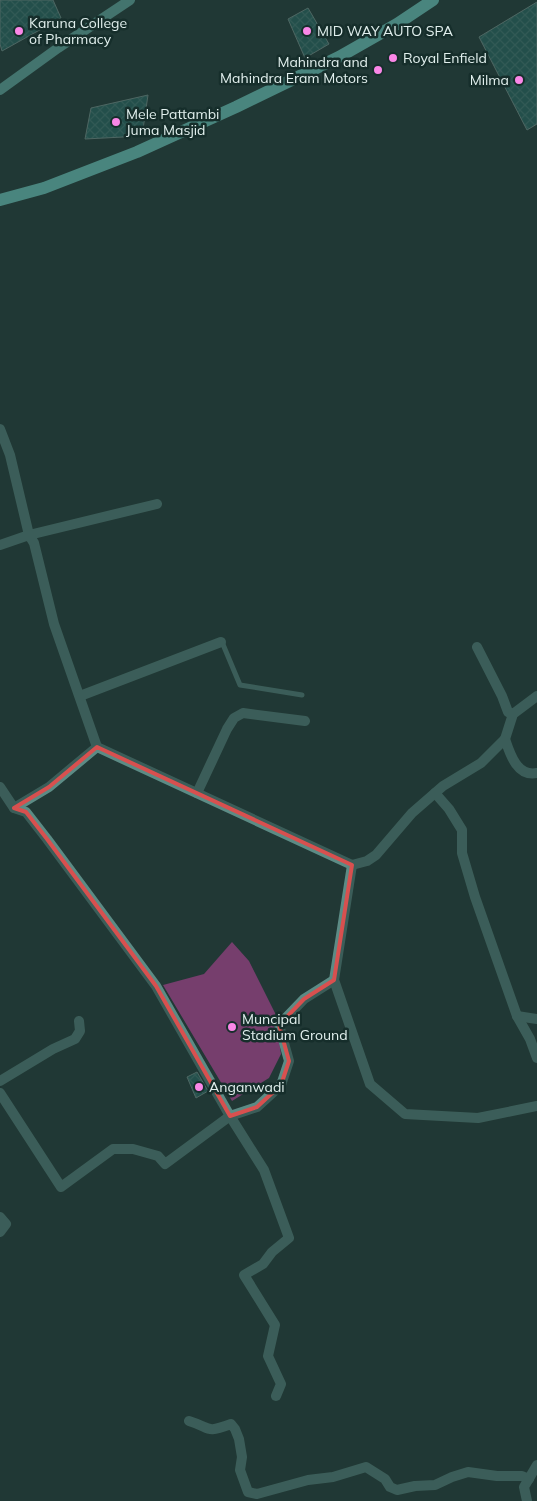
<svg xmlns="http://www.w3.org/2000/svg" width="537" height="1501" viewBox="0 0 537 1501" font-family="Mulish,sans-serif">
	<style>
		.grass { fill: #763e6d }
		.building { fill: url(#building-cross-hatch); stroke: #839e9a }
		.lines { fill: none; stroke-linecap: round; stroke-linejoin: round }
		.lane { stroke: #5c8b85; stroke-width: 5 }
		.street { stroke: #5c8b85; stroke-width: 10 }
		.secondary { stroke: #6ebdb4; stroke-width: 10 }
		.primary { stroke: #7be3d7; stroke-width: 12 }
		.marked { fill: none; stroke: #d8504f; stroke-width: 4; stroke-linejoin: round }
		.poi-dot { fill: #fa87e7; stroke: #162e2b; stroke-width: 2 }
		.labels { text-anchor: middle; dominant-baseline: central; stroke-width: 5; stroke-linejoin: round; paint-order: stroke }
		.poi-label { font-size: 14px; fill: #e1efed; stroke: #162e2b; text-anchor: start }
	</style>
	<defs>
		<pattern id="building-cross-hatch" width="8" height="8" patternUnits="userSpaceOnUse" patternTransform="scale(1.25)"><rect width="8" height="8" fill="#276c66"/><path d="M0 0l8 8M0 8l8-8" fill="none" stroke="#46817c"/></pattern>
	</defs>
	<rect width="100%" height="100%" fill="#213835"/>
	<polygon class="grass" points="232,942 249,961 275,1013 281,1054 269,1078 232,1101 163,985 204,974"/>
	<g class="building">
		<polygon points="0,0 53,0 61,18 2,51 0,44"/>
		<polygon points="537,2 537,124 527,130 479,37"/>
		<polygon points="308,8 329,44 305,58 288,19"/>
		<polygon points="148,95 142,136 85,139 91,108"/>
		<polygon points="197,1072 208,1091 196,1098 187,1077"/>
	</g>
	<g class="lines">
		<polyline class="lane" points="222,642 240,685 302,695"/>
		<g class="street">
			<polyline points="0,429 10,455 29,535 157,504"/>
			<polyline points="0,545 29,535 34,543 54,624 97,747 352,865 334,980 370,1084 405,1114 478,1118 537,1106"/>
			<polyline points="477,647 502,696 508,712 513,714"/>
			<polyline points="80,696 221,642"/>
			<polyline points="505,739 513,714 537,696"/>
			<polyline points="0,787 14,808 26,812 47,839 156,986 230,1116 257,1107 281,1085 289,1061 279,1025 304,999 334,980"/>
			<polyline points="197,793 227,729 234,718 243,713 305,721"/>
			<polyline points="435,793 449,809 462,830 462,853 475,897 517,1016 530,1039 537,1058"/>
			<polyline points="14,808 49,787 97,747"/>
			<path d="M352 865 367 861 376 855 412 813 443 786 481 763 505 739C510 754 517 777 537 773"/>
			<polyline points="517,1016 537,1019"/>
			<polyline points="0,1081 53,1049 75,1039 80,1031 79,1021"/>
			<polyline points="0,1093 61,1187 113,1149 133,1149 158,1156 165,1164 230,1116 264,1170 289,1238 272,1252 263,1264 244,1275 275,1325 268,1356 281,1384 276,1396"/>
			<polyline points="0,1217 6,1224 0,1232"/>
			<path d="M189 1421C212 1428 204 1434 231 1424L235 1429 239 1439 242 1457 240 1470 248 1492 257 1494 308 1480 333 1477 366 1467 385 1479 390 1487 397 1490 415 1486 435 1485 452 1477 468 1472 497 1476H522L529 1479"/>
			<polyline points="527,1501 524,1487 537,1465"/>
		</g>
		<polyline class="secondary" points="0,90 58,48 130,0"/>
		<polyline class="primary" points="0,200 44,188 137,152 236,107 339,57 397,24 433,0"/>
	</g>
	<path d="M0 0H537V1501H0ZM97 747 352 865 334 980 304 999 279 1025 289 1061 281 1085 257 1107 230 1116 156 986 47 839 26 812 14 808 49 787Z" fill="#213835" fill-opacity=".55" fill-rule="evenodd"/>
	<path class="marked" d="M97 747 352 865 334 980 304 999 279 1025 289 1061 281 1085 257 1107 230 1116 156 986 47 839 26 812 14 808 49 787Z"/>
	<g class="poi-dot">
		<circle cx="19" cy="31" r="5"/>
		<circle cx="307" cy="31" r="5"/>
		<circle cx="393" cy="58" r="5"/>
		<circle cx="378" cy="70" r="5"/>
		<circle cx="519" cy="80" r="5"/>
		<circle cx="116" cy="122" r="5"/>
		<circle cx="232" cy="1027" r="5"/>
		<circle cx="199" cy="1087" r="5"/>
	</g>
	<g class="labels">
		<g class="poi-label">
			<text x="29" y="23">Karuna College<tspan x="29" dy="16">of Pharmacy</tspan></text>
			<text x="317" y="31">MID WAY AUTO SPA</text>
			<text x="403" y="58">Royal Enfield</text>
			<text x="368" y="62" text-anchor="end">Mahindra and<tspan x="368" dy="16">Mahindra Eram Motors</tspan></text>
			<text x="509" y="80" text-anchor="end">Milma</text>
			<text x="126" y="114">Mele Pattambi<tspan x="126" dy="16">Juma Masjid</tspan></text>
			<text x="242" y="1019">Muncipal<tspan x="242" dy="16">Stadium Ground</tspan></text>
			<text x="209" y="1087">Anganwadi</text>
		</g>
	</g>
</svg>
